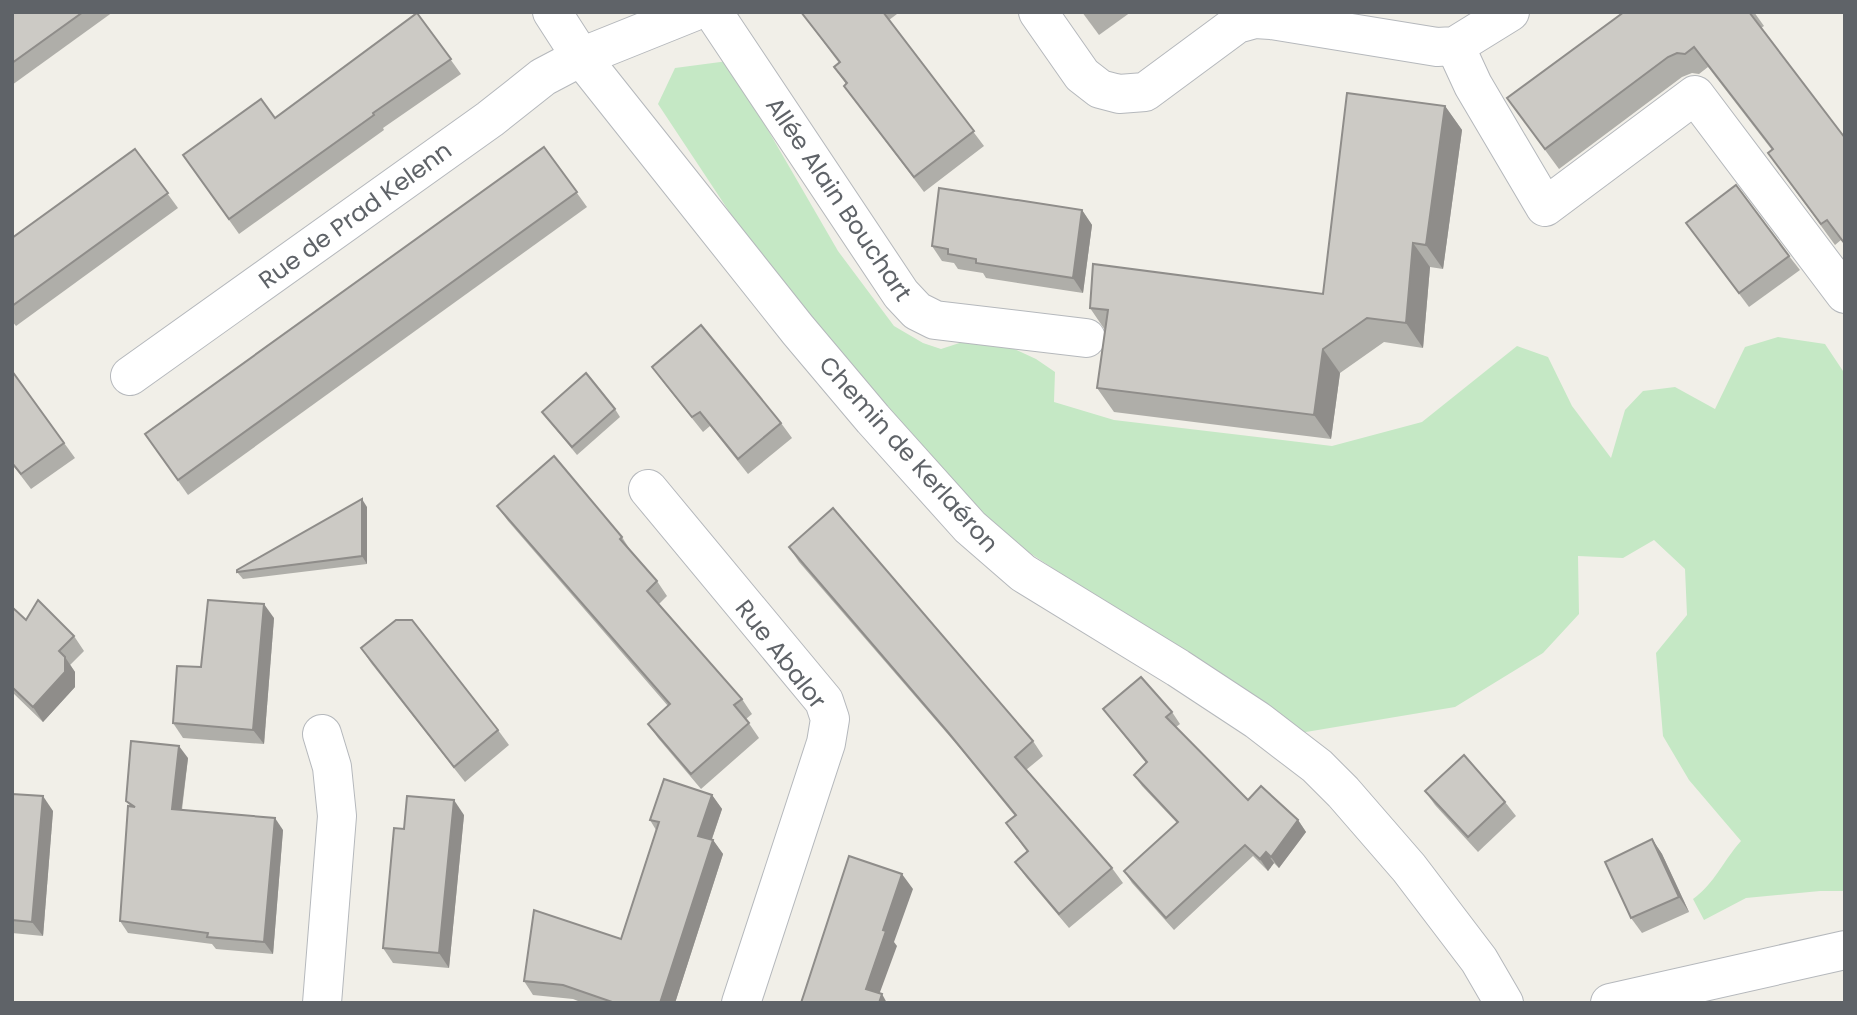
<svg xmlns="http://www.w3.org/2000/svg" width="1857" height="1015" viewBox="0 0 1857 1015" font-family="Poppins,sans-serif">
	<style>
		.green { fill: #c5e8c5 }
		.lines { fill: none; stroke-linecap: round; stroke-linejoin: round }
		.minor-casing { stroke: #b5b8bc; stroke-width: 40 }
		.minor { stroke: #fff; stroke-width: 38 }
		.wall { fill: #afaea9 }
		.shaded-wall { fill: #8f8d8a }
		.building { fill: #cccac5; stroke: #8f8d8a; stroke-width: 2 }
		.labels { text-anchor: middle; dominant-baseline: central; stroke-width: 7; stroke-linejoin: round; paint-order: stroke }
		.street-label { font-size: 24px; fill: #5f6368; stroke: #fff }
	</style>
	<rect width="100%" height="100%" fill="#f1efe8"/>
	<path class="green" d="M728 61 838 251 894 326 923 343 941 349 984 335 1036 359 1055 372 1054 402 1114 420 1332 446 1422 422 1517 346 1548 357 1572 406 1611 458 1625 410 1643 391 1675 387 1715 409 1745 347 1778 337 1825 344 1845 374V891H1820L1746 898 1704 920 1693 899C1715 883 1723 861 1741 841L1689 780 1663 736 1656 653 1687 615 1685 569 1654 540 1623 558 1578 556 1579 614 1543 653 1455 707 1300 733 1015 543 950 491 746 237 658 104 675 68Z"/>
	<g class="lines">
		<defs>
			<g id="minor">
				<polyline points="552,12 581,57 798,330 873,419 970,527 1023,573 1178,668 1257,720 1317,766 1343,792 1409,868 1479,960 1504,1003"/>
				<polyline points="713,12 901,294 917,311 935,320 1086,338"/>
				<polyline points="1038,12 1082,75 1100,89 1119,94 1145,92 1237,24 1255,19 1271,20 1437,47 1455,46 1510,12"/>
				<polyline points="1455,46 1473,85 1545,207 1695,95 1845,294"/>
				<polyline points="130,376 490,119 543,77 581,57 693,12"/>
				<polyline points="648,489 824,701 830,719 826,743 741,1003"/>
				<polyline points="322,734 332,767 337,816 322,1003"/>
				<polyline points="1610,1003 1845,950"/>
			</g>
		</defs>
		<use href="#minor" class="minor-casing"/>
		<use href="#minor" class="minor"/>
	</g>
	<g class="wall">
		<polygon points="12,12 113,12 12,85"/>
		<polygon points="801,12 896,12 897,14 889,20 984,146 924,192 844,86 846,84 834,67 839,63"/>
		<polygon points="1082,12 1131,12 1099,35"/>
		<polygon points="1624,12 1754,12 1764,26 1761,28 1845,138 1845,245 1841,240 1835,245 1768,153 1772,150 1708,67 1699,74 1692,73 1682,77 1559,169 1507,98"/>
		<polygon points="417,13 461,74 383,128 384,130 239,234 183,155 275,118"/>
		<polygon points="1445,106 1462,130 1443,269 1430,267 1423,348 1384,342 1340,373 1331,439 1114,412 1097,388 1105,330 1090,308 1323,294"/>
		<polygon points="544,147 587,207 188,495 145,434"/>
		<polygon points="135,149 178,208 16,326 12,321 12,238"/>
		<polygon points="1082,210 1092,225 1083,293 986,278 983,273 958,269 954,263 942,261 932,246"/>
		<polygon points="1686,223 1789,256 1800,270 1749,307"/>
		<polygon points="652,367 781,423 792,438 748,474 710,426 703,432 663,382"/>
		<polygon points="12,371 75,458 31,489 12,464"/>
		<polygon points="615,409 620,417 577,455 542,412"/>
		<polygon points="497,506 622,537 632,553 657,581 667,596 659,604 742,699 752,714 746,719 759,738 701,789 658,738 648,724 668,706 508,521"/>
		<polygon points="367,507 367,564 243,579 237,572"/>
		<polygon points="789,547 1033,741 1043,756 1026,770 1112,868 1123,883 1069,928 1026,877 1015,862 1027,852 1006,823 1015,816 958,746 799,562"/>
		<polygon points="12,607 26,620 74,636 84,651 70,665 75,672 75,687 43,722 12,692"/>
		<polygon points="274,618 264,744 183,738 173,723 201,667"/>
		<polygon points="361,648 498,730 509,745 465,782 371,663"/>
		<polygon points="1103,709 1172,712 1180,724 1176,727 1248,800 1298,820 1306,832 1279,868 1274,863 1268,871 1253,856 1174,930 1132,883 1124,871 1177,823 1142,786 1134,775 1146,763"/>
		<polygon points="188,758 182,810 283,830 273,954 216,949 212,944 128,933 120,921 130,806 126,801"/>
		<polygon points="1425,791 1505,802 1516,816 1478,852 1435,805"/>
		<polygon points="12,794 53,811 43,936 12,933"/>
		<polygon points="712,795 722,809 712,839 713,840 723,854 675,1003 583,1003 573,999 533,995 524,981 621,939 656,830 650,820"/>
		<polygon points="464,815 449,968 393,963 383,948 404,829"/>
		<polygon points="1652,839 1662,854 1689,912 1642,933 1631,918"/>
	</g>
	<g class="shaded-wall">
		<polygon points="1445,106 1462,130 1443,269 1426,245"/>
		<polygon points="1082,210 1092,225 1083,293 1073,278"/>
		<polygon points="1413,243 1430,267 1423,348 1406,323"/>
		<polygon points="1323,349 1340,373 1331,439 1314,415"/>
		<polygon points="362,499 367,507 367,564 362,556"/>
		<polygon points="264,604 274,618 264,744 253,730"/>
		<polygon points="65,657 75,672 75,687 43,722 33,707"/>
		<polygon points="179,746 188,758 180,821 172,809"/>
		<polygon points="712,795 722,809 708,850 698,836"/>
		<polygon points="43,796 53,811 43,936 32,922"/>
		<polygon points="454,800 464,815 449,968 439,953"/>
		<polygon points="275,818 283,830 273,954 264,942"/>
		<polygon points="1298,820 1306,832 1279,868 1271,857"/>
		<polygon points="1652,839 1662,854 1689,912 1679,897"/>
		<polygon points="713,840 723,854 675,1003 660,1003"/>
		<polygon points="1266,852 1274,863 1268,871 1260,859"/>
		<polygon points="902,874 913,889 894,942 897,946 876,1003 866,989 883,930"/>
		<polygon points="882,994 887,1003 879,1003"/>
	</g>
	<g class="building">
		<polygon points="12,12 83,12 12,63"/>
		<polygon points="801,12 883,12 974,131 914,177 844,86 847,83 834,67 840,62"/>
		<polygon points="1624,12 1749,12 1845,138 1845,244 1827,220 1821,224 1768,153 1773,149 1694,47 1685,54 1677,53 1668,57 1545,149 1507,98"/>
		<polygon points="417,13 451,59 373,113 374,115 229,219 183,155 261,99 275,118"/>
		<polygon points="1347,93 1445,106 1426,245 1413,243 1406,323 1367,318 1323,349 1314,415 1097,388 1108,310 1090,308 1093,264 1323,294"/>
		<polygon points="544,147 577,192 178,480 145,434"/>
		<polygon points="135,149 168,193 12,306 12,238"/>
		<polygon points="1736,185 1789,256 1739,293 1686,223"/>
		<polygon points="939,188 1082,210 1073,278 976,263 976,259 948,254 948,249 932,246"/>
		<polygon points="701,325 781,423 738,459 700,412 692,417 652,367"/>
		<polygon points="12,371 64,443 21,474 12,463"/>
		<polygon points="586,373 615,409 572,447 542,412"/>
		<polygon points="554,456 622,537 620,539 657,581 647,591 742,699 734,705 749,723 691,774 648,724 670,704 497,506"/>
		<polygon points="362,499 362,556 237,572 237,570"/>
		<polygon points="833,508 1033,741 1015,757 1112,868 1059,914 1015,862 1028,851 1006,823 1016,815 947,731 789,547"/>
		<polygon points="38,600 74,636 59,651 65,657 65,672 33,707 12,687 12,607 26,620"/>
		<polygon points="208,600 264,604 253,730 173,723 177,666 201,667"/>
		<polygon points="396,620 412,620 498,730 454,767 361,648"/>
		<polygon points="1141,677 1172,712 1166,717 1248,800 1261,786 1298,820 1271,857 1266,852 1260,859 1245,845 1166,918 1124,871 1178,822 1134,775 1147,762 1103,709"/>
		<polygon points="131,741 179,746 172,809 275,818 264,942 207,937 208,933 120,921 128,806 135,807 126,801"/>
		<polygon points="1464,755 1505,802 1468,837 1425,791"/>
		<polygon points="664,779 712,795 698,836 713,840 660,1003 615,1003 563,985 524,981 534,910 621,939 659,822 650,820"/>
		<polygon points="12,794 43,796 32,922 12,920"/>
		<polygon points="407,796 454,800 439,953 383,948 394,828 404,829"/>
		<polygon points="1652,839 1679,897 1631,918 1605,862"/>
		<polygon points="849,856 902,874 883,930 886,931 866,989 882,994 879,1003 801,1003"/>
	</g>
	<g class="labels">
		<g class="street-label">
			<text transform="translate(839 199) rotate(56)">Allée Alain Bouchart</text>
			<text transform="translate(355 215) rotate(-36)">Rue de Prad Kelenn</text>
			<text transform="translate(909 454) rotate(48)">Chemin de Kerlaéron</text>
			<text transform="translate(781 654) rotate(52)">Rue Abalor</text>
		</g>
	</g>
	<rect width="1857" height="1015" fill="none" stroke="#5f6368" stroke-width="28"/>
</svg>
